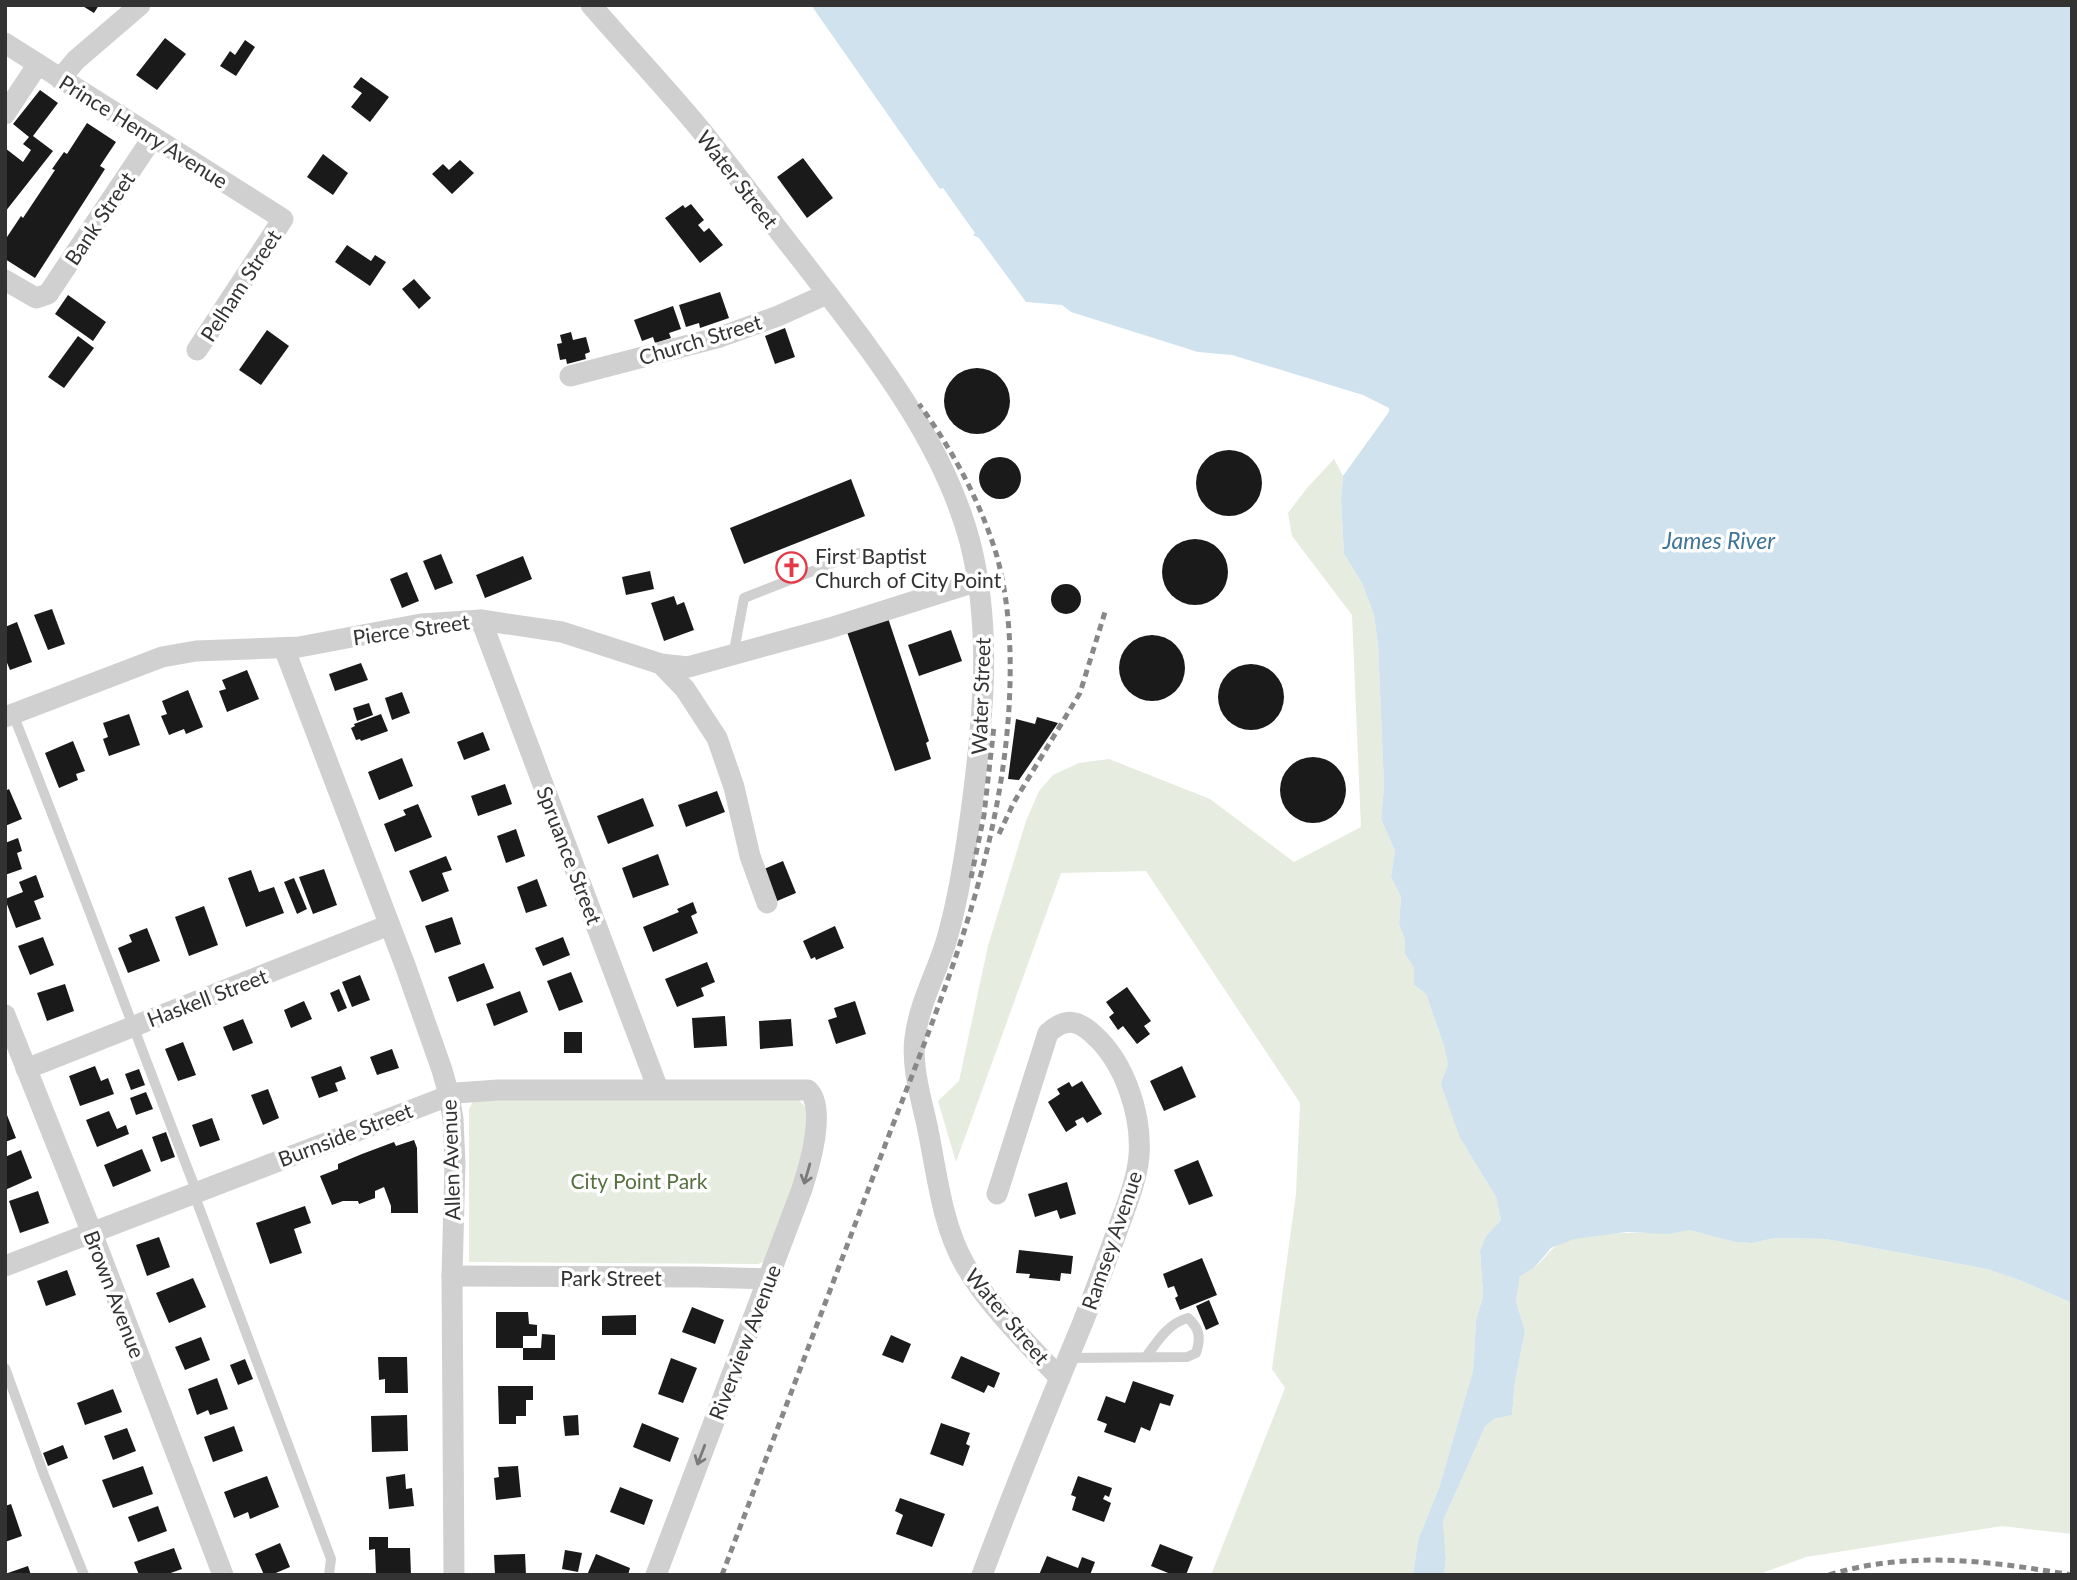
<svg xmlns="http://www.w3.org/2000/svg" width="2077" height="1580" viewBox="0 0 2077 1580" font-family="Lato,sans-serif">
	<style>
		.green { fill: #e6ecdf }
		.water { fill: #cfe2ee }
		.building { fill: #1a1a1a }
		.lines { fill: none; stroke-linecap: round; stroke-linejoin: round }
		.service { stroke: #d0d0d0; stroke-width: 10 }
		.minor { stroke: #d0d0d0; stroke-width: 21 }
		.rail { stroke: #888; stroke-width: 5; stroke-dasharray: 7 5; stroke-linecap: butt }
		.oneway { stroke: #7a7a7a }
		.labels { text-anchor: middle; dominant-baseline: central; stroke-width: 7; stroke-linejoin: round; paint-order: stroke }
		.street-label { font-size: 21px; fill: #333; stroke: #fff }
		.poi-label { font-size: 21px; fill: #333; stroke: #fff; text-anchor: start }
		.park-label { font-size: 21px; fill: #56703f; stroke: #fff }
		.water-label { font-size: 23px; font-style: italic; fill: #3f7597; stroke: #fff }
	</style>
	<rect width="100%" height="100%" fill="#fff"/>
	<g class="green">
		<polygon points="1334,459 1343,476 1341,501 1344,554 1362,583 1374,615 1378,645 1384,786 1381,819 1395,851 1391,877 1401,897 1399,924 1405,940 1405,954 1414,968 1414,985 1426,994 1444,1046 1448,1065 1441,1082 1460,1138 1496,1197 1501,1220 1486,1236 1480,1250 1483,1296 1476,1320 1473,1371 1439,1488 1418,1540 1413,1575 1211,1575 1285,1388 1272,1369 1296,1194 1300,1103 1146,871 1061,873 956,1162 938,1101 959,1081 988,946 1026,821 1039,791 1053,775 1079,763 1109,759 1210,799 1294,862 1361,827 1352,615 1292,536 1288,513 1307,488"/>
		<polygon points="795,1096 810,1112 797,1173 769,1260 758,1264 469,1262 469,1109 474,1100"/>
		<path d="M1689 1230 1735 1242 1752 1243 1775 1238 1826 1239 1987 1269 2022 1281 2072 1303V1534L2002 1526 1806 1557 1757 1575H1444L1446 1558 1443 1521 1485 1427 1494 1419 1512 1415 1515 1382 1525 1331 1516 1301 1520 1275C1524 1273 1530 1271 1534 1268 1551 1254 1548 1246 1573 1239 1611 1228 1651 1237 1689 1230Z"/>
	</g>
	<polygon class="water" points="811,5 2072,5 2072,1303 2022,1281 1987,1269 1826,1239 1775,1238 1752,1243 1735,1242 1689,1230 1668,1234 1627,1232 1574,1239 1551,1248 1534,1268 1520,1276 1516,1301 1525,1331 1515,1382 1512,1415 1494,1419 1485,1427 1443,1521 1446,1558 1444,1575 1413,1575 1418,1540 1439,1488 1473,1371 1476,1320 1483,1296 1480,1250 1486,1236 1501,1220 1496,1197 1460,1138 1442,1087 1441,1082 1448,1065 1444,1046 1426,994 1414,985 1414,968 1405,954 1405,940 1399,924 1401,897 1391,877 1395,851 1381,819 1384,786 1378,645 1374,615 1362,583 1344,554 1341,501 1343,476 1389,412 1389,408 1363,395 1232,355 1198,352 1071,312 1062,305 1026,302 979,238 973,235 975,233 943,188 940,189"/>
	<g class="building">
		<polygon points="81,5 99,5 94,13"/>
		<polygon points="165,38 186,54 157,90 136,75"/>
		<polygon points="245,40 255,47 236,76 220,66 230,51 235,55"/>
		<polygon points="361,77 389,97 370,122 351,107 362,93 353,87"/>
		<polygon points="40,90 58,103 33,136 53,151 5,212 5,148 23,162 31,150 23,144 29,137 13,124"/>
		<polygon points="87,123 116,142 100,166 105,169 35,278 5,259 5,240 21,216 23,218 55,170 52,169 64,152 67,154"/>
		<polygon points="323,154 348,173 333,195 307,177"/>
		<polygon points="803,158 833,198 807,218 777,177"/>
		<polygon points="460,160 474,173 452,194 432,174 443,164 449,170"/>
		<polygon points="691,204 704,220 698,225 704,232 709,228 723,245 700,263 665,218 683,205 685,208"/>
		<polygon points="347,245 371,261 375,255 386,262 370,286 335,262"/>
		<polygon points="414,279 431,298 419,309 402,289"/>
		<polygon points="720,292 729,318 700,328 699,323 686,327 679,305"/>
		<polygon points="68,295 106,322 93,341 55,314"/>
		<polygon points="673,306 681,329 669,333 671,338 655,343 653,337 642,341 634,320"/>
		<polygon points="785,328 795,357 775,364 765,336"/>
		<polygon points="267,330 289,346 261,385 239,370"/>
		<polygon points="571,332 573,340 586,337 590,352 585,354 586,359 567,364 566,359 560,360 557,344 562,343 560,335"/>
		<polygon points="78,336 94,348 64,388 48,377"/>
		<circle cx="977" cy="401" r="33"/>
		<circle cx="1229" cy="483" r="33"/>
		<circle cx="1000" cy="478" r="21"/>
		<polygon points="851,479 865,516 744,564 730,528"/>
		<circle cx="1195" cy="572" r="33"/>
		<polygon points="441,554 453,583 435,590 423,561"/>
		<polygon points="523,556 532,579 485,598 476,575"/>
		<polygon points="650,571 654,589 626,595 622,577"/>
		<polygon points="407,572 419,601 402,608 390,579"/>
		<circle cx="1066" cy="599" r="15"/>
		<polygon points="674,596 677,605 684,602 694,630 664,641 651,603"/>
		<polygon points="52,609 65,644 48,650 34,615"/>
		<polygon points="887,615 929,741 926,743 931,759 895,771 846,629"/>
		<polygon points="17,622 32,662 10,670 5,658 5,627"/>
		<polygon points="951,630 962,661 919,676 908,645"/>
		<circle cx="1152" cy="668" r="33"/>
		<polygon points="361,663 368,680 335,691 329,674"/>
		<circle cx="1251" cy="697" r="33"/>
		<polygon points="247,670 259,699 227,712 219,691 226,689 222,680"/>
		<polygon points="188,690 203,727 186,734 184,729 169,735 161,716 167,714 162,701"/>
		<polygon points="402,692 410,713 392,720 385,698"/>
		<polygon points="369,703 373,715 357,721 353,708"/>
		<polygon points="129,714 140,745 109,756 103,739 108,737 103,723"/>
		<polygon points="381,714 388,731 361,741 360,739 356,740 351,728 355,726 354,724"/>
		<polygon points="1037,717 1058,723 1019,780 1008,779 1016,719 1035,724"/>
		<polygon points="483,732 490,750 464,760 457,742"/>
		<polygon points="73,741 85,771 76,774 78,780 59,788 45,753"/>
		<circle cx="1313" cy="790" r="33"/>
		<polygon points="402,758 413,786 379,800 368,772"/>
		<polygon points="505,784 512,804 478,816 471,796"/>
		<polygon points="9,789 22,819 5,826 5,791"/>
		<polygon points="717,791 725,812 686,827 678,805"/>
		<polygon points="643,798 654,826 608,844 597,816"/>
		<polygon points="418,804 432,837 395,852 384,824 406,815 403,810"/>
		<polygon points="516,829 525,856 506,863 497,836"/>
		<polygon points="18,838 22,851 17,853 22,869 5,875 5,843"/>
		<polygon points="658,854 669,885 633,898 622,868"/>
		<polygon points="446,856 452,870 442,873 449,891 422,902 409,871"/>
		<polygon points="783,861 796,893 777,901 764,869"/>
		<polygon points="324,869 337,905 313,914 299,877"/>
		<polygon points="251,870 259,892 274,887 284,913 246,927 228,878"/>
		<polygon points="36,875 44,897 34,901 41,919 16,928 5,899 23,892 19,882"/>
		<polygon points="294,878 307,909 297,914 284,882"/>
		<polygon points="537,879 547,906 526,913 517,887"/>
		<polygon points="693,902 697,913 691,916 698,933 653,952 643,927 679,912 677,909"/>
		<polygon points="204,906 218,945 189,956 175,917"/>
		<polygon points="452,917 461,944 435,953 425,926"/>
		<polygon points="835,926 844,948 816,960 815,957 811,959 803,941"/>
		<polygon points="147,928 160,961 128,973 118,948 132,942 129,935"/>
		<polygon points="43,937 54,965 30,975 18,946"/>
		<polygon points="563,937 570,955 543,966 535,948"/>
		<polygon points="707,962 715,982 701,988 704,996 677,1007 665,979"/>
		<polygon points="484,963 494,988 457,1002 448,977"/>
		<polygon points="571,972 583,1002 559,1011 547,981"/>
		<polygon points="360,975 370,1000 352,1007 342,982"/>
		<polygon points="65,984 74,1011 47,1021 37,993"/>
		<polygon points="1127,987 1151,1021 1144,1026 1150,1034 1137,1044 1123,1026 1118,1030 1109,1017 1114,1013 1106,1002"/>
		<polygon points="339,989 347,1008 338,1012 330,993"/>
		<polygon points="520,991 528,1012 494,1026 486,1004"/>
		<polygon points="304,1001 312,1019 291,1028 284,1010"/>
		<polygon points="855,1001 866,1034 836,1044 828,1020 837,1017 834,1008"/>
		<polygon points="725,1016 727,1046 694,1048 692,1018"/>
		<polygon points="243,1019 253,1043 233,1051 223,1027"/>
		<polygon points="791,1019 793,1046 760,1049 759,1021"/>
		<rect x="564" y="1032" width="18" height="21"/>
		<polygon points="183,1042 196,1075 178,1081 165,1049"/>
		<polygon points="392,1049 399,1068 377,1075 370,1057"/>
		<polygon points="95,1066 101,1081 108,1078 114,1094 80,1106 69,1076"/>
		<polygon points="341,1066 346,1079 335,1083 338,1091 319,1098 311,1077"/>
		<polygon points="1182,1066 1196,1097 1164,1111 1150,1081"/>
		<polygon points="139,1069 145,1085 131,1090 125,1074"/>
		<polygon points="1082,1081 1102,1114 1087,1123 1083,1117 1075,1121 1077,1125 1066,1132 1048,1102 1060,1094 1057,1089 1069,1082 1072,1087"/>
		<polygon points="268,1089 279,1118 263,1125 251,1095"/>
		<polygon points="146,1092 153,1109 136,1115 130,1098"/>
		<polygon points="5,1110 16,1138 5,1142"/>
		<polygon points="109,1111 117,1129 126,1125 129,1134 97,1147 86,1120"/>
		<polygon points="212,1118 220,1140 200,1147 192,1125"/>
		<polygon points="166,1132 175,1157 161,1162 152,1137"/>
		<polygon points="414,1140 417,1148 418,1213 391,1213 391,1206 384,1187 375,1191 375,1198 359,1204 358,1201 343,1201 332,1205 320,1176 338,1169 338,1164 362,1154 394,1142 396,1146"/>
		<polygon points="142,1149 151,1171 113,1187 104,1165"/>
		<polygon points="21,1150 32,1178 5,1190 5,1157"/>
		<polygon points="1198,1160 1213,1196 1189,1205 1174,1170"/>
		<polygon points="1067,1182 1076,1214 1060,1219 1057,1210 1035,1217 1028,1194"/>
		<polygon points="38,1191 49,1223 20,1233 9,1201"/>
		<polygon points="305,1206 311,1223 294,1229 302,1253 270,1264 256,1223"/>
		<polygon points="159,1237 170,1267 147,1276 136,1245"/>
		<polygon points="1019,1250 1073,1256 1071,1274 1061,1273 1060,1281 1029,1278 1030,1274 1016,1273"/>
		<polygon points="1202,1258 1217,1295 1180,1310 1175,1298 1178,1296 1174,1286 1168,1288 1163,1274"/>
		<polygon points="67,1270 76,1295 46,1306 37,1281"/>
		<polygon points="193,1278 206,1307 169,1323 156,1293"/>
		<polygon points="1209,1300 1219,1324 1206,1330 1196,1306"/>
		<polygon points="692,1307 724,1320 715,1344 682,1332"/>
		<polygon points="496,1312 528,1312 529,1324 537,1325 537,1336 523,1336 523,1348 496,1348"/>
		<polygon points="636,1315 636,1335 602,1335 602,1316"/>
		<polygon points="542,1334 555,1335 555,1360 523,1360 523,1348 541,1348"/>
		<polygon points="891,1335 911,1344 903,1363 882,1355"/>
		<polygon points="201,1337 210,1360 185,1370 175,1347"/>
		<polygon points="961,1356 1000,1373 994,1388 988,1385 984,1393 951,1378"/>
		<polygon points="378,1357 407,1357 408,1393 385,1393 385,1379 379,1380"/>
		<polygon points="671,1358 697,1368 683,1403 658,1394"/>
		<polygon points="245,1359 253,1379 238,1385 230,1365"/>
		<polygon points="217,1378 228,1409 210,1415 208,1410 197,1415 188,1389"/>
		<polygon points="1133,1381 1174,1395 1170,1406 1160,1403 1150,1431 1141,1427 1135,1443 1104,1432 1107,1424 1097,1420 1106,1396 1125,1403"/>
		<polygon points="498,1386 533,1386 533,1400 526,1400 526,1416 516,1416 516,1424 499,1424"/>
		<polygon points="113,1389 122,1412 85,1425 77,1403"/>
		<polygon points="407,1415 408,1451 372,1452 371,1416"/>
		<polygon points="578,1415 579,1435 565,1436 563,1416"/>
		<polygon points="642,1423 679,1438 670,1462 633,1447"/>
		<polygon points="941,1423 970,1433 966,1444 970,1446 963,1466 930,1454"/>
		<polygon points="234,1426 243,1451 213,1462 204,1437"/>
		<polygon points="127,1428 136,1451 113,1460 104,1436"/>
		<polygon points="63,1445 68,1458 48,1466 43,1453"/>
		<polygon points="143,1466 153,1494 113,1508 102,1480"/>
		<polygon points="518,1466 521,1497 496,1500 494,1478 499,1477 498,1467"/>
		<polygon points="405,1474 406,1489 412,1488 414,1506 389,1509 386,1477"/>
		<polygon points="267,1476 279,1507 250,1519 248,1512 234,1518 224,1492"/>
		<polygon points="1078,1476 1112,1488 1109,1497 1105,1495 1103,1499 1111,1503 1104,1522 1072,1510 1076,1497 1071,1495"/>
		<polygon points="620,1487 653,1500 644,1525 610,1512"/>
		<polygon points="900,1498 945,1514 932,1547 896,1534 903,1515 895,1511"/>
		<polygon points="11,1504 22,1536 5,1542 5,1506"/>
		<polygon points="158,1506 167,1531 138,1542 128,1517"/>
		<polygon points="369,1537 388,1537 388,1548 410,1548 411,1575 376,1575 375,1549 369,1550"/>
		<polygon points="280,1543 290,1567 271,1575 264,1575 255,1554"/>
		<polygon points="1160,1544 1193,1557 1186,1575 1173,1575 1151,1566"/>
		<polygon points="174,1548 182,1569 165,1575 139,1575 134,1562"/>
		<polygon points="565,1550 582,1553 578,1572 562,1569"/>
		<polygon points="525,1554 526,1575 495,1575 494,1555"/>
		<polygon points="596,1554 630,1568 628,1575 587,1575"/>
		<polygon points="1047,1556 1078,1568 1082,1557 1095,1562 1090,1575 1039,1575"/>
		<polygon points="28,1566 31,1575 5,1575 5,1574"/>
	</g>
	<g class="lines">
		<g class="service">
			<polyline points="733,656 744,598 859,553"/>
			<path d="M13 714C75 870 133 1028 194 1185L197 1202 331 1559 329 1575"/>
			<path d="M1068 1358 1187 1357 1196 1353C1201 1338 1200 1329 1188 1318 1168 1323 1157 1342 1146 1357"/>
			<polyline points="5,1368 44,1475 84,1575"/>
		</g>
		<g class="minor">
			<path d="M591 5C628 48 668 90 704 134 738 177 770 220 804 263 869 348 942 437 970 542 991 624 984 707 974 789 968 838 961 888 948 935 939 969 919 1002 915 1038 911 1068 922 1101 928 1130 937 1174 942 1225 965 1265 988 1305 1028 1344 1060 1378"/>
			<polyline points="5,43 283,219 197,350"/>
			<polyline points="60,79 76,60 140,5"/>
			<polyline points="5,114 38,64"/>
			<polyline points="5,280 36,298 48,294 153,137"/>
			<polyline points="570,376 720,337 778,316 827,294"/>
			<polyline points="481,620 658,1089"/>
			<polyline points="284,648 405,965 442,1070 449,1095 453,1119 455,1163 452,1276 454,1575"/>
			<polyline points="661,664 685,689 717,738 734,787 750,856 767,903"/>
			<polyline points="5,717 162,657 196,651 299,647 421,624 481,620 562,632 661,664 688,667 830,628 978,581"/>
			<polyline points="5,1015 92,1233 223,1575"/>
			<polyline points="26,1069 389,925"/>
			<path d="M5 1266 456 1093 498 1090H808C827 1108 809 1167 802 1189L656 1575"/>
			<polyline points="452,1276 698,1277 769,1279"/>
			<path d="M982 1575C1014 1490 1048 1406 1083 1322 1096 1289 1108 1256 1120 1223 1128 1201 1137 1179 1139 1156 1142 1115 1125 1063 1094 1035 1078 1020 1066 1017 1048 1033L997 1194"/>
		</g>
		<g class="rail">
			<polyline points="999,834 1014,802 1080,693 1105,612"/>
			<polyline points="971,878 984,815 994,726"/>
			<path d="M722 1575C774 1437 827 1299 879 1161 936 1011 999 870 1009 708 1012 656 1010 602 996 553 979 499 952 449 919 404"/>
			<path d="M1829 1575C1909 1550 1991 1561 2072 1575"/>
		</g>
	</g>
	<defs><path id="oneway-shaft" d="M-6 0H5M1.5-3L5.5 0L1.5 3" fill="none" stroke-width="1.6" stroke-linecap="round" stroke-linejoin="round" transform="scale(1.75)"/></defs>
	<g class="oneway">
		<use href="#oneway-shaft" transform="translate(807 1174) rotate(106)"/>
		<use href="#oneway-shaft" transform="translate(701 1455) rotate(111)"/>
	</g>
	<defs>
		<symbol id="church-ring" viewBox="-11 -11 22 22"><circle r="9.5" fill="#fff" stroke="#e63946" stroke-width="1.5"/><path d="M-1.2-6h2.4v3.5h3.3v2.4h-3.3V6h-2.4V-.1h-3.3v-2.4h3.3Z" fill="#e63946"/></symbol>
	</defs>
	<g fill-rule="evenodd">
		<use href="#church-ring" x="774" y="550" width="35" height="35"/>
	</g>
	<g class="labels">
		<g class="street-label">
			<text transform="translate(144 131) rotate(32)">Prince Henry Avenue</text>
			<text transform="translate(738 179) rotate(52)">Water Street</text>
			<text transform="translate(99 218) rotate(-56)">Bank Street</text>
			<text transform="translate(240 285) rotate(-57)">Pelham Street</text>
			<text transform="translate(700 339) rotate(-17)">Church Street</text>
			<text transform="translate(411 629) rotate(-8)">Pierce Street</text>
			<text transform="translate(980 696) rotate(-88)">Water Street</text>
			<text transform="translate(570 855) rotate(69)">Spruance Street</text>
			<text transform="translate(207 997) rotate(-21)">Haskell Street</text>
			<text transform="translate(345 1134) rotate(-21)">Burnside Street</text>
			<text transform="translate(450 1160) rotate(-92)">Allen Avenue</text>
			<text transform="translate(1111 1240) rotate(-71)">Ramsey Avenue</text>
			<text x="611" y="1277">Park Street</text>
			<text transform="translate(115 1294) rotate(69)">Brown Avenue</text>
			<text transform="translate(1008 1316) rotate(50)">Water Street</text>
			<text transform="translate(744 1342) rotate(-69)">Riverview Avenue</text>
		</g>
		<g class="poi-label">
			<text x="815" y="555">First Baptist<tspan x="815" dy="24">Church of City Point</tspan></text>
		</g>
		<g class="park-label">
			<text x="639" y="1180">City Point Park</text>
		</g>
		<g class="water-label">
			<text x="1719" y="540">James River</text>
		</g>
	</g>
	<rect width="2077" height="1580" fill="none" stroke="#333333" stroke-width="14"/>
</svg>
